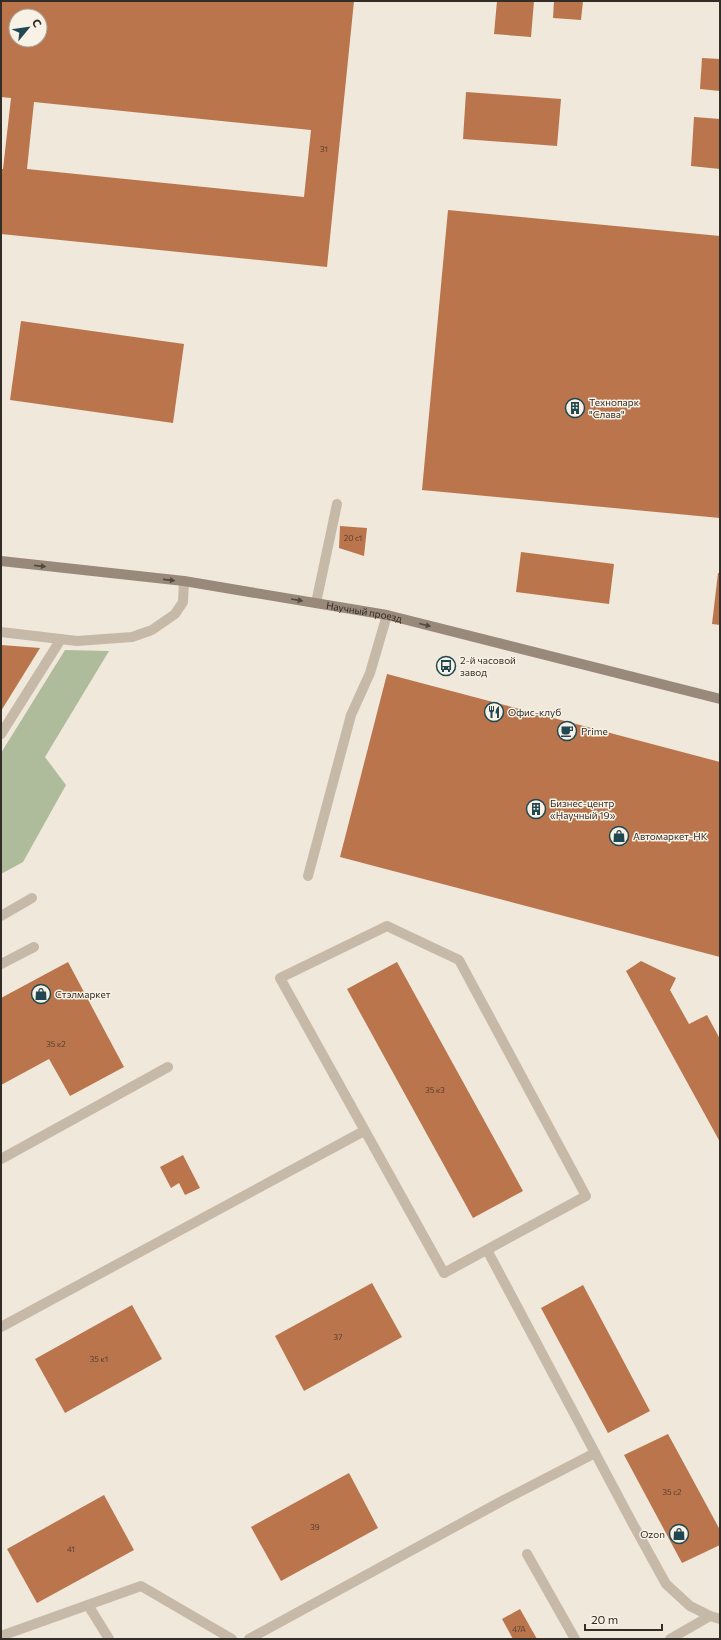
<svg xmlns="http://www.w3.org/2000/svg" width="721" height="1640" viewBox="0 0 721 1640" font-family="Commissioner,sans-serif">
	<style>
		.green { fill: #aebc9c }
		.building { fill: #ba754d; fill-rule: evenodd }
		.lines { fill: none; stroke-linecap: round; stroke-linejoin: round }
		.lane { stroke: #c6b9a8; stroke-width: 10 }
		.secondary { stroke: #99897a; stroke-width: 10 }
		.oneway { fill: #524940 }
		.labels { text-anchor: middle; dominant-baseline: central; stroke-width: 3; stroke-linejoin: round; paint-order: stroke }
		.number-label { font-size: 8px; fill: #553f30 }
		.poi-label { font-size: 10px; fill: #332d27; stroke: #f7f1e6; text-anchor: start }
		.street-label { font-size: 10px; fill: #332d27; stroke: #f7f1e6 }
	</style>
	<rect width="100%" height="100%" fill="#efe8db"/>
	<polygon class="green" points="65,650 109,651 45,757 66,785 23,862 1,874 1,753"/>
	<g class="building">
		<path d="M1 1H354L327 267 1 234V169H3L11 98 1 97ZM16 16H40V40H16ZM34 102 311 130 304 197 27 169Z"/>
		<polygon points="497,1 534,1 531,37 494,34"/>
		<polygon points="554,1 583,1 581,20 553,18"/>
		<polygon points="702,58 720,59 720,91 700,89"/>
		<polygon points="466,92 561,99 557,146 463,139"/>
		<polygon points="694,117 720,119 720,169 691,166"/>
		<polygon points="448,210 720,236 720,518 422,490"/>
		<polygon points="21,321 184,344 173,423 10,400"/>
		<polygon points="340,526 367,528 364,556 339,548"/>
		<polygon points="521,552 614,564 609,604 516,592"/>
		<polygon points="718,573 720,573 720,625 712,624"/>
		<polygon points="1,645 40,648 1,711"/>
		<polygon points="387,674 720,762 720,957 340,857"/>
		<polygon points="641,961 676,978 670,990 689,1024 707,1015 720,1039 720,1142 626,971"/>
		<polygon points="68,962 124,1067 70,1096 49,1059 1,1085 1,998"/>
		<polygon points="397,962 523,1191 473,1218 347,989"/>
		<polygon points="183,1155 200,1188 185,1195 179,1183 171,1188 160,1167"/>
		<polygon points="372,1283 402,1337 304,1391 275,1336"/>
		<polygon points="583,1285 650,1411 608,1433 541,1308"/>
		<polygon points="132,1305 162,1359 65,1413 35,1359"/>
		<polygon points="668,1434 720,1530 720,1545 682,1563 624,1455"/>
		<polygon points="349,1473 378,1528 281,1581 251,1527"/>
		<polygon points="104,1495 134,1550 37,1603 7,1549"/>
		<polygon points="520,1609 537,1639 513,1639 502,1619"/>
	</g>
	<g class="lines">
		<g class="lane">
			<polyline points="316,603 337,504"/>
			<polyline points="1,632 77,641 132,637 152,630 175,614 183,602 184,581"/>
			<polyline points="1,734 61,639"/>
			<polyline points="308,876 351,715 370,673 387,615"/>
			<polyline points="1,916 32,898"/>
			<polygon points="387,926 459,960 586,1196 444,1273 280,978"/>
			<polyline points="1,964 34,947"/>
			<polyline points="1,1159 168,1067"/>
			<polyline points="487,1250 634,1526 666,1584 690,1606 710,1616 720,1619"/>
			<polyline points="1,1327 364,1131"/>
			<polyline points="527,1554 575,1639"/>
			<polyline points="88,1605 109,1639"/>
			<polyline points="1,1636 141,1586 232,1639"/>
			<polyline points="249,1639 502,1501 595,1453"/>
			<polyline points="670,1639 710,1616"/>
		</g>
		<path class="secondary" id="s1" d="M1 561 184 581 387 615 720 699"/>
	</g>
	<defs><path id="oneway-solid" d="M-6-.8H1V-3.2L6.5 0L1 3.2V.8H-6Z"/></defs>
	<g class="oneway">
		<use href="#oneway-solid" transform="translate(40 566) rotate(6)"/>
		<use href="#oneway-solid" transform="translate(169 580) rotate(6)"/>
		<use href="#oneway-solid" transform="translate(297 600) rotate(9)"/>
		<use href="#oneway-solid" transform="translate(425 625) rotate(14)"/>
	</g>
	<defs>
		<symbol id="building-ring" viewBox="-11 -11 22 22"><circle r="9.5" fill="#f7f1e6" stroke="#214851" stroke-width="1.5"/><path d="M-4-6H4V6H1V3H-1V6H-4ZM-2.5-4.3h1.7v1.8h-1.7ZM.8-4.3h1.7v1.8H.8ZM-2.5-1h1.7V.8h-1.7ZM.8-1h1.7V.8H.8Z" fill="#214851"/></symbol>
		<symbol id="bus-ring" viewBox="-11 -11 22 22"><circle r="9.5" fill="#f7f1e6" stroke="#214851" stroke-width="1.5"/><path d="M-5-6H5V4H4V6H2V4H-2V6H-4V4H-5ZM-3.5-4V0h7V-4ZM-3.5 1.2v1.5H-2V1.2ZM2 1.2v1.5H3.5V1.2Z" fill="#214851"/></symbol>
		<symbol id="restaurant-ring" viewBox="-11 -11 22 22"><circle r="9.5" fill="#f7f1e6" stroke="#214851" stroke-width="1.5"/><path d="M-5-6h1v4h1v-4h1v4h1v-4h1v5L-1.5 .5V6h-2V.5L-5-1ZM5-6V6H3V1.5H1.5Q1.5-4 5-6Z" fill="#214851"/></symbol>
		<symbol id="cafe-ring" viewBox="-11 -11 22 22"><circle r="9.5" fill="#f7f1e6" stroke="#214851" stroke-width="1.5"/><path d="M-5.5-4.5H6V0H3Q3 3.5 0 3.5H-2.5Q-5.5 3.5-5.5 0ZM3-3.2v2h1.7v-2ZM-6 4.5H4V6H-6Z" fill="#214851"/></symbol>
		<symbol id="shop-ring" viewBox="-11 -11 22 22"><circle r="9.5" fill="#f7f1e6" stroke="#214851" stroke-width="1.5"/><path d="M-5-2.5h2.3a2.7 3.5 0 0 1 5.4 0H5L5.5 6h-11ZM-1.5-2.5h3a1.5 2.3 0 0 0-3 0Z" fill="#214851"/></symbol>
	</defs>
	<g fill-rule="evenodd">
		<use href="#building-ring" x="564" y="397" width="22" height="22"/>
		<use href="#bus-ring" x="435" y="655" width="22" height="22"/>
		<use href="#restaurant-ring" x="483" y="701" width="22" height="22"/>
		<use href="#cafe-ring" x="556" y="720" width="22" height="22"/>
		<use href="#building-ring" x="525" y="798" width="22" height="22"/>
		<use href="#shop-ring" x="608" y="825" width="22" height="22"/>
		<use href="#shop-ring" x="30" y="983" width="22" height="22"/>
		<use href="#shop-ring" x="668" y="1523" width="22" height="22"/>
	</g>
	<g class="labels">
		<g class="number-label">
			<text x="324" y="149">31</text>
			<text x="353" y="538">20 с1</text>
			<text x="56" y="1044">35 к2</text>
			<text x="435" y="1090">35 к3</text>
			<text x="338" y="1337">37</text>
			<text x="99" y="1359">35 к1</text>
			<text x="672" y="1492">35 с2</text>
			<text x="315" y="1527">39</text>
			<text x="71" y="1549">41</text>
			<text x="519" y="1629">47А</text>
		</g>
		<g class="poi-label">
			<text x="589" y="402">Технопарк<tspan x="589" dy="12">"Слава"</tspan></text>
			<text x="460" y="660">2-й часовой<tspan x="460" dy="12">завод</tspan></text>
			<text x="508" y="712">Офис-клуб</text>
			<text x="581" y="731">Prime</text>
			<text x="550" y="803">Бизнес-центр<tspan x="550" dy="12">«Научный 19»</tspan></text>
			<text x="633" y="836">Автомаркет-НК</text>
			<text x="55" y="994">Стэлмаркет</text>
			<text x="665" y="1534" text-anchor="end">Ozon</text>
		</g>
		<g class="street-label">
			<text stroke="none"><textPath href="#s1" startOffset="367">Научный проезд</textPath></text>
		</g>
	</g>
	<rect width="721" height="1640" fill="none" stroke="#332d27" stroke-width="4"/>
	<g transform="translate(28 28) rotate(61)"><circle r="19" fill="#f7f1e6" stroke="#a9a39a"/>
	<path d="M0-3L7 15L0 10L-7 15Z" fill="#214851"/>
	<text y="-6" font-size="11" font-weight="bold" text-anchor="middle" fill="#332d27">С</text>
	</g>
	<path d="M585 1624v6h77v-6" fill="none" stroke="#332d27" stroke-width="2"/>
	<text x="591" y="1624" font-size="12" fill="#332d27" stroke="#f7f1e6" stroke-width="3" paint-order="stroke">20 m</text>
</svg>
